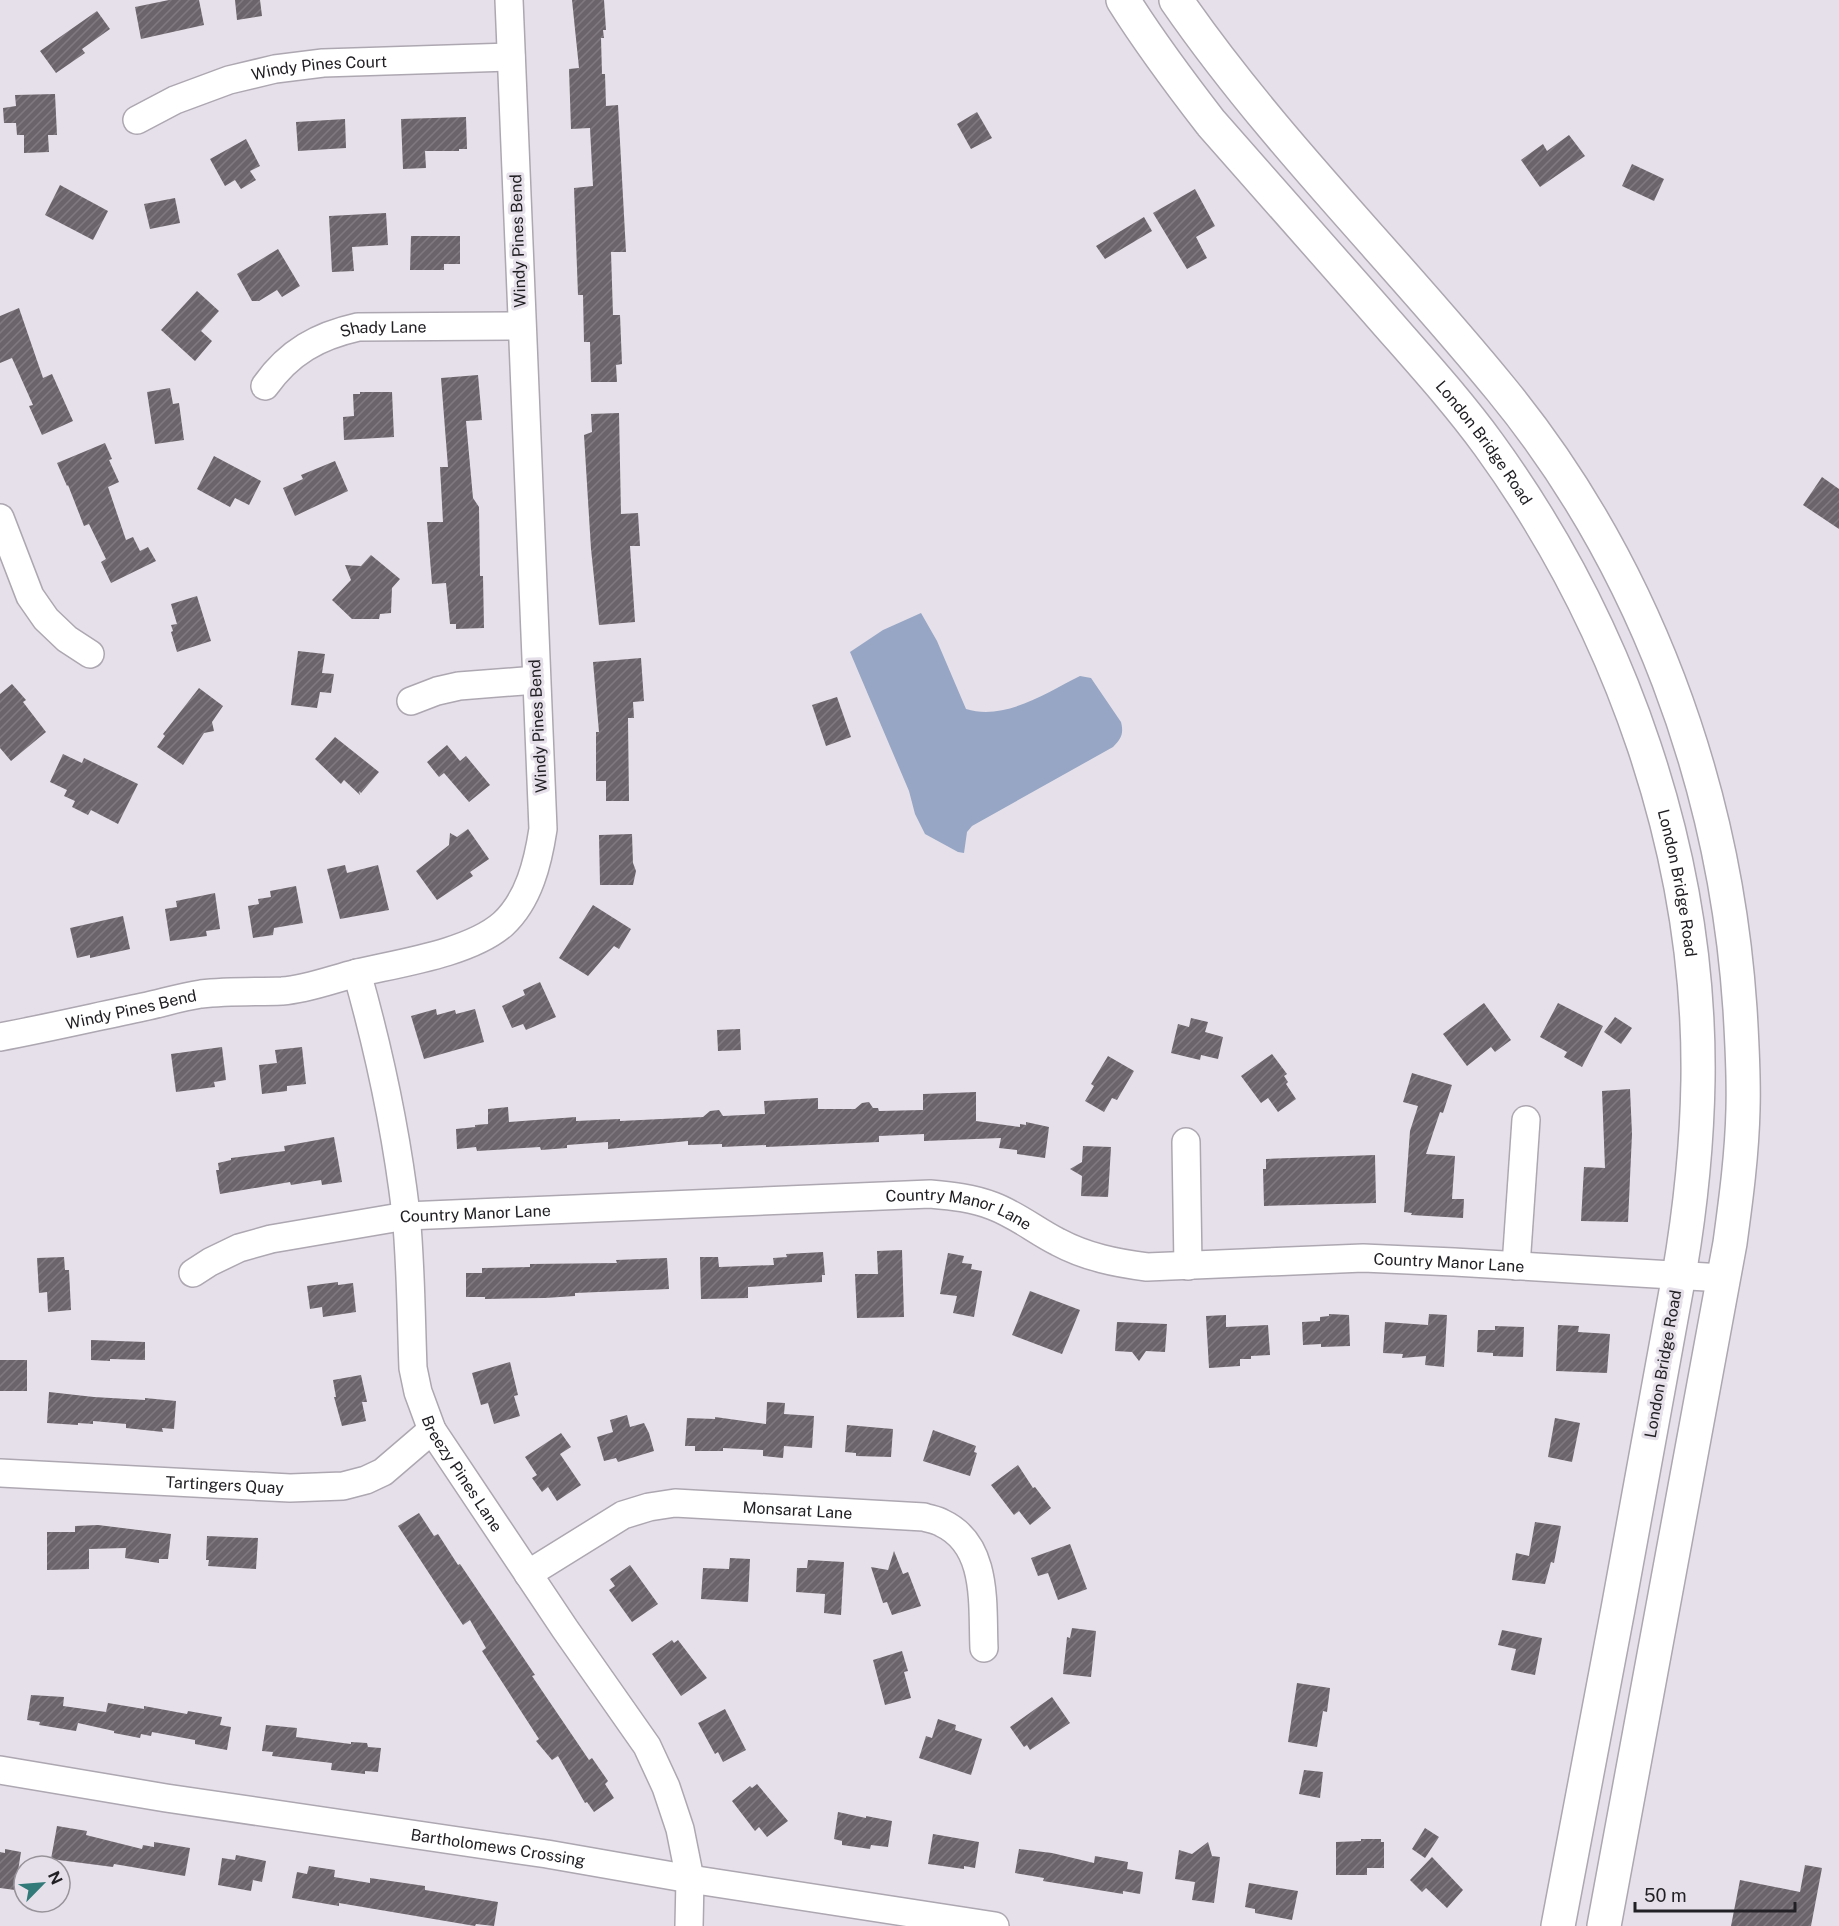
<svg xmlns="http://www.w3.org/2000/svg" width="1839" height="1926" viewBox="0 0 1839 1926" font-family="'Public Sans',sans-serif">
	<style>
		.water { fill: #96a6c4 }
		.building { fill: url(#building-hatch) }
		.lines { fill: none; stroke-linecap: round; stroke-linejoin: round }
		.minor-casing { stroke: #ada7b1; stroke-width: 30 }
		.major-casing { stroke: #ada7b1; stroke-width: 36 }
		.minor { stroke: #fff; stroke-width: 27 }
		.major { stroke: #fff; stroke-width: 33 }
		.labels { text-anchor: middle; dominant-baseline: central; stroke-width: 6; stroke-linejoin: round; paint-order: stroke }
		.street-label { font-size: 16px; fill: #222024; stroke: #e6e0ea }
	</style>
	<defs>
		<pattern id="building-hatch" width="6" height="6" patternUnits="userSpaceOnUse" patternTransform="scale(1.5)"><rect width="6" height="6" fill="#6c646b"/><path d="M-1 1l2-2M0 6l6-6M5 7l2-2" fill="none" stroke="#807a80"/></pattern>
	</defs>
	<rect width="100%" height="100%" fill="#e6e0ea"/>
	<path class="water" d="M921 613 937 641 966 709C1005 721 1046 693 1080 676L1091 678 1121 722C1124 734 1121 739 1113 747L972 826 967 832 964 853 958 852 925 834 915 814 909 791 850 652 883 630Z"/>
	<g class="building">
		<polygon points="169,0 199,0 204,25 141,39 135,7"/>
		<polygon points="235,0 260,0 262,16 237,20"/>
		<polygon points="572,0 604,0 606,30 603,30 604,38 601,38 602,74 605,74 606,106 618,105 626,252 611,252 613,315 620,315 622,364 616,365 617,382 591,382 590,342 584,342 583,295 578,295 574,188 593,186 590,128 571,129 569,69 579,68"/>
		<polygon points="97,11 110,29 82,49 85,53 56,73 40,51"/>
		<polygon points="55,94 57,135 48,135 49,152 24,153 24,135 17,135 16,123 4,123 3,108 16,106 15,95"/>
		<polygon points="977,112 992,138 971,149 957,124"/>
		<polygon points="466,117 467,149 459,149 459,151 425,151 426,168 403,169 401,119"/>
		<polygon points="345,119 346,148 298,151 296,122"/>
		<polygon points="1569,135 1585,156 1540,187 1521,160 1543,144 1547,151"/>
		<polygon points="246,139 260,166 250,171 256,180 241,189 235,180 225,186 210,159"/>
		<polygon points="1632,164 1664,179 1654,201 1622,186"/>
		<polygon points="60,185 108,211 93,240 45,215"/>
		<polygon points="1195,189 1215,226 1196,237 1207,258 1187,269 1153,213"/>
		<polygon points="175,198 180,223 150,229 144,204"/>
		<polygon points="386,213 388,245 352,247 354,271 332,272 329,216"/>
		<polygon points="1144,217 1152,231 1105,259 1096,246"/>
		<polygon points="411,236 460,236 460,264 444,264 444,270 410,270"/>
		<polygon points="278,249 300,286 282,297 277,290 259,301 252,301 237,274"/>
		<polygon points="197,291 219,311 201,331 212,341 195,361 161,330"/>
		<polygon points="19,308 43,378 52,374 73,421 42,435 29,406 33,405 12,358 0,363 0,316"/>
		<polygon points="478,375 482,420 466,421 473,498 479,507 480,576 483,576 484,628 456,629 456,624 450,624 446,583 432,584 427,522 443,522 440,467 448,467 441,378"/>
		<polygon points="170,388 173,404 179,403 184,440 155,444 147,392"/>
		<polygon points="360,392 392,392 394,437 344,440 343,417 354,416 353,394 360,394"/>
		<polygon points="619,413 621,514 638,513 640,546 630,546 635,622 599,625 591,549 584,435 592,432 591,414"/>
		<polygon points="105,443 112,459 109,460 119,482 108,487 126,540 133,537 140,551 148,547 156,561 111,583 101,562 106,559 89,524 84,526 68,485 67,486 57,463"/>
		<polygon points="214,456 261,481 249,505 235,498 230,507 197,489"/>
		<polygon points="335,461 348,491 295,516 283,488 303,479 301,475"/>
		<polygon points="1822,477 1839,489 1839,529 1803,505"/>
		<polygon points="371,555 400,579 392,588 391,613 380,614 379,619 352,619 332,600 351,580 345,565 361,566"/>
		<polygon points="197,596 211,641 177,652 171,632 173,631 171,625 177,624 171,604"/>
		<polygon points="298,651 325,654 322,673 334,674 331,693 320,692 317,708 291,705"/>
		<polygon points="641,658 644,701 633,702 634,718 628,718 629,801 606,801 606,781 596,781 596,732 599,732 593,662"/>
		<polygon points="12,684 26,700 23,702 46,732 11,761 0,748 0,694"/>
		<polygon points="199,688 223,706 212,722 214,731 204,733 183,765 157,747 165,736 163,734"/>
		<polygon points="837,697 851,737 826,746 812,705"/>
		<polygon points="335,737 379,772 361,793 359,791 360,795 344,780 341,784 315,759"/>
		<polygon points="447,745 460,761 466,756 490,785 469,802 444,773 439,777 427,762"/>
		<polygon points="63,754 82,763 84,758 138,784 118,824 91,810 88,815 72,807 75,801 64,796 67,790 50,782"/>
		<polygon points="468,829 489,859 470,872 473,876 437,900 416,871 449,845 450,833 457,837"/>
		<polygon points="632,834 633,863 636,871 633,885 600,885 599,835"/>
		<polygon points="345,865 347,873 378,865 389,910 340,919 327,869"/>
		<polygon points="296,886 303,923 274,928 273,935 253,938 248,906 259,904 258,899 271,897 270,891"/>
		<polygon points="215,893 220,929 206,931 207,936 170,941 165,909 177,907 176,901"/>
		<polygon points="593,905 631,929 619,949 614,946 588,976 559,958"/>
		<polygon points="123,916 130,949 90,958 90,955 77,958 70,928"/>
		<polygon points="540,982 556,1017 526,1030 523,1024 512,1028 502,1006 525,995 523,990"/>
		<polygon points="1484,1003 1511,1040 1495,1052 1491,1047 1467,1066 1443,1034"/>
		<polygon points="1558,1003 1603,1026 1582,1067 1564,1057 1567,1052 1540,1037"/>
		<polygon points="436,1009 437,1015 455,1010 456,1014 475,1009 484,1042 424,1059 411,1016"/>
		<polygon points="1615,1017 1632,1028 1621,1044 1604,1032"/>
		<polygon points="1191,1018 1208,1022 1205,1032 1223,1037 1218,1059 1201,1055 1200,1060 1171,1053 1178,1024 1189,1027"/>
		<polygon points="740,1029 741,1050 718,1051 717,1030"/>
		<polygon points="222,1047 226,1080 214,1082 215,1087 176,1092 171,1054"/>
		<polygon points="302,1047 306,1084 287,1086 287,1091 262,1094 259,1065 277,1063 275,1050"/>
		<polygon points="1272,1054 1287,1074 1284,1076 1288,1082 1286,1084 1296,1099 1278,1112 1268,1098 1261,1103 1241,1076"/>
		<polygon points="1108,1056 1134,1071 1117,1100 1112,1098 1104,1112 1085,1101 1094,1086 1091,1084"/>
		<polygon points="1412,1073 1452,1085 1443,1113 1440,1112 1426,1154 1455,1156 1452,1199 1464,1199 1463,1218 1411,1215 1412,1213 1404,1212 1410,1131 1418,1106 1403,1102"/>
		<polygon points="1630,1089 1632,1134 1628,1222 1581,1221 1584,1167 1605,1168 1602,1091"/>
		<polygon points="976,1092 976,1121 1020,1127 1020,1124 1026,1125 1026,1122 1049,1127 1045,1158 1017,1154 1017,1150 999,1148 1001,1138 924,1141 924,1134 879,1136 879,1142 766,1147 766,1145 722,1147 722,1144 688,1145 688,1141 608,1149 608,1142 567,1145 567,1148 541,1150 540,1147 477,1151 476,1147 457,1149 456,1129 475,1127 475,1125 488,1124 488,1109 508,1107 509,1122 576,1117 576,1121 620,1119 620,1121 703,1117 710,1111 719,1110 723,1116 765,1114 764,1101 818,1098 818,1109 855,1109 862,1103 869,1102 873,1108 878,1108 879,1111 923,1110 923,1094"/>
		<polygon points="334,1137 342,1182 322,1185 321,1180 291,1185 290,1182 220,1194 216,1170 219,1170 218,1163 231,1160 231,1158 285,1151 284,1146"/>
		<polygon points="1083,1146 1111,1147 1108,1197 1081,1196 1082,1176 1070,1169 1082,1162"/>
		<polygon points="1375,1155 1376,1203 1264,1206 1263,1169 1266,1169 1266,1159"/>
		<polygon points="902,1250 904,1317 857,1318 855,1274 878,1274 877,1251"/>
		<polygon points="823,1252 825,1275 822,1275 822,1282 748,1287 748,1298 701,1299 700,1257 718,1257 719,1267 774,1265 773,1258 787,1257 786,1254"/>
		<polygon points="948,1253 964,1256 962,1263 972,1264 971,1269 982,1271 974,1317 953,1313 957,1296 940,1294"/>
		<polygon points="64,1257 65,1270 69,1270 71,1310 48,1312 47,1292 39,1293 37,1258"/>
		<polygon points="667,1258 669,1289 575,1293 575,1296 545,1298 485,1299 485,1297 466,1297 466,1273 482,1273 482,1268 530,1267 530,1264 617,1263 616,1260"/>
		<polygon points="338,1282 338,1285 353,1283 356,1312 323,1317 322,1307 310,1309 307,1286"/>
		<polygon points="1030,1291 1080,1310 1062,1354 1012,1335"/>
		<polygon points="1329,1314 1349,1315 1350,1346 1321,1347 1321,1344 1303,1345 1302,1322 1320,1321 1320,1317 1329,1316"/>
		<polygon points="1429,1314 1447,1315 1444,1367 1425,1365 1426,1356 1402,1358 1403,1354 1383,1353 1385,1322 1428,1325"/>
		<polygon points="1226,1315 1226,1327 1268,1325 1270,1355 1251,1356 1251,1359 1240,1359 1240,1366 1209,1368 1206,1316"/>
		<polygon points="1117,1322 1167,1324 1165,1352 1146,1351 1139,1361 1132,1352 1115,1351"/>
		<polygon points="1558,1325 1579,1326 1578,1332 1610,1334 1607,1373 1556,1371"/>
		<polygon points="1495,1326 1524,1327 1523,1357 1493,1356 1493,1353 1477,1352 1478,1330 1495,1330"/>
		<polygon points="91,1340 145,1342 145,1360 110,1359 110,1361 91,1360"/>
		<rect x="0" y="1360" width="27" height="31"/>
		<polygon points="510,1362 518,1395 514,1396 520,1416 494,1424 488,1403 481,1405 472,1373"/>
		<polygon points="361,1375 367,1402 362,1402 366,1421 342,1426 334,1397 336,1397 333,1380"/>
		<polygon points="49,1392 94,1397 145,1400 145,1398 176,1401 174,1429 162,1428 163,1432 126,1428 126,1424 93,1421 93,1424 78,1423 78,1425 47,1423"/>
		<polygon points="767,1402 785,1403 784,1414 814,1416 812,1448 784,1446 783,1458 763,1456 763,1450 723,1448 723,1451 695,1451 695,1446 685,1446 687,1418 715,1419 715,1417 766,1424"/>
		<polygon points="627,1415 630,1427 644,1423 649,1433 654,1451 618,1462 616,1458 604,1461 597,1437 613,1432 610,1420"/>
		<polygon points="1555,1418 1580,1423 1572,1462 1548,1457"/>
		<polygon points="847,1425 893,1429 891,1457 856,1456 856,1453 845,1452"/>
		<polygon points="933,1430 976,1446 974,1452 977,1453 970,1476 923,1461"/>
		<polygon points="561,1433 571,1447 560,1454 581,1485 557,1501 548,1487 542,1492 532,1478 537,1475 525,1457"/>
		<polygon points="1018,1465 1033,1488 1035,1487 1051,1508 1030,1525 1019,1511 1014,1515 991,1485"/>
		<polygon points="419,1513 434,1536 438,1534 458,1565 460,1564 535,1675 532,1676 589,1760 592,1758 608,1781 605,1784 614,1798 594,1812 587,1802 585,1803 558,1756 552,1760 536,1741 539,1739 482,1651 486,1648 470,1620 463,1625 398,1526"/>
		<polygon points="1535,1522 1561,1526 1554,1563 1551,1562 1545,1584 1512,1580 1516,1553 1529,1556"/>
		<polygon points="98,1525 171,1534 168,1559 159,1559 159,1563 125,1558 126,1548 89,1549 89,1569 47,1570 47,1532 75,1532 75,1526"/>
		<polygon points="207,1536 258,1538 256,1569 208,1566 209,1560 206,1560"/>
		<polygon points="1070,1544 1087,1589 1058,1600 1048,1573 1038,1576 1031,1558"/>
		<polygon points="894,1551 903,1574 908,1572 921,1606 892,1615 887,1602 883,1603 871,1567 888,1570"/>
		<polygon points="730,1558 750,1559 748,1602 701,1599 703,1568 729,1569"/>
		<polygon points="808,1560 844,1562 841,1615 824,1613 825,1594 796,1592 797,1568 807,1568"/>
		<polygon points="630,1565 658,1604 632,1622 609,1590 615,1586 610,1579"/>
		<polygon points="1072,1628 1096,1631 1091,1677 1063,1674 1067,1637 1070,1638"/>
		<polygon points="1502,1630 1542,1638 1535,1675 1511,1670 1516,1649 1498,1645"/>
		<polygon points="672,1640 674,1643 678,1640 707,1678 681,1696 652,1654"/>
		<polygon points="902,1651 908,1671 904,1672 911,1698 885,1705 873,1660"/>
		<polygon points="1297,1683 1330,1688 1327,1712 1323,1711 1317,1747 1288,1742"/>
		<polygon points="31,1695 64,1697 63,1706 106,1712 108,1703 144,1709 144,1706 187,1714 188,1711 222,1717 220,1725 231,1727 227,1750 195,1744 195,1740 152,1732 151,1736 141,1734 140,1738 114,1733 114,1731 78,1723 76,1731 39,1725 40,1722 27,1720"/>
		<polygon points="1052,1697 1070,1723 1030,1750 1027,1745 1024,1747 1010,1727"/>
		<polygon points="725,1709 746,1750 723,1762 718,1752 715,1754 698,1723"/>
		<polygon points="938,1719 956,1725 955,1730 982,1739 971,1775 919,1758 926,1736 932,1738"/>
		<polygon points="266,1725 297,1728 296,1737 351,1744 351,1742 367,1743 368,1747 381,1748 378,1772 365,1771 365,1774 331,1770 332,1763 272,1756 273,1752 262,1751"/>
		<polygon points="1304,1770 1323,1772 1320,1798 1299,1794"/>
		<polygon points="757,1784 788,1821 767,1837 759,1827 755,1831 732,1801 750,1786 752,1788"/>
		<polygon points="838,1812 866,1818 866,1816 892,1821 888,1847 871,1845 870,1849 842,1845 842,1841 834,1839"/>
		<polygon points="57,1826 87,1831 86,1835 142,1849 143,1845 154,1847 154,1842 190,1848 185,1876 114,1864 113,1867 51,1859"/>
		<polygon points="1425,1828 1439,1837 1425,1858 1412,1849"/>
		<polygon points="933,1834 979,1842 975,1868 964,1866 964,1869 928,1864"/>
		<polygon points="1361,1839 1381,1839 1381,1842 1384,1842 1384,1868 1367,1868 1367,1875 1336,1875 1336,1842 1361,1841"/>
		<polygon points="1208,1842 1212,1856 1220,1857 1214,1903 1192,1900 1195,1882 1175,1879 1179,1850 1192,1854"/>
		<polygon points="5,1849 21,1852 15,1890 0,1888 0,1852 5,1853"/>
		<polygon points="1019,1849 1052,1853 1094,1863 1095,1856 1128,1862 1127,1869 1143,1872 1140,1894 1123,1891 1123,1894 1043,1881 1044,1878 1015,1873"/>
		<polygon points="236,1855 266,1861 262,1882 253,1880 251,1891 218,1885 222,1858 235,1860"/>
		<polygon points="1432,1857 1463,1890 1447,1908 1426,1888 1422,1892 1410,1880"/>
		<polygon points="1805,1865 1822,1868 1811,1926 1731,1926 1740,1880 1800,1892"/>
		<polygon points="309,1866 335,1870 334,1877 370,1883 370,1878 425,1886 425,1890 498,1902 494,1926 476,1924 475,1926 339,1903 339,1906 292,1898 297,1872 307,1874"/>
		<polygon points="1249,1883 1298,1891 1292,1920 1255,1913 1255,1909 1245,1907"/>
	</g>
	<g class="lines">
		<defs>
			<g id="minor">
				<path id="s1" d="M137 120 175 100 229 80 275 69 323 63 511 57"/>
				<path id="s2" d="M265 386C289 352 318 336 358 327L521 326"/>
				<polyline points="0,518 30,596 46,619 67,639 90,654"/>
				<polyline points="411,701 437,691 459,686 536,680"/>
				<path id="s3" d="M357 973C380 1054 396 1129 406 1214 411 1265 411 1317 413 1368L418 1392 432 1430 565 1629 647 1746 666 1787 680 1829 690 1879 689 1926"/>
				<path id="s4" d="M0 1037C48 1028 95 1017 143 1007 162 1003 181 997 201 994 228 991 255 992 282 991 308 989 333 979 357 973 400 963 470 953 503 924 529 900 538 862 543 829L509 0"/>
				<polyline points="1186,1142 1188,1266"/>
				<polyline points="1516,1266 1526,1120"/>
				<path id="s5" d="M193 1273 210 1262 239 1248 271 1239 406 1216 930 1194C952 1196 973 1198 993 1206 1017 1215 1036 1231 1058 1242 1086 1257 1116 1263 1147 1267L1363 1258 1454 1262 1723 1278"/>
				<path id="s6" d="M0 1473 290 1488 343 1486 366 1480 383 1472 432 1430"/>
				<path id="s7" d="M528 1574 623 1515 649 1507 675 1503 924 1517C930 1519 937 1520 942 1523 989 1545 982 1605 984 1648"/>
				<path id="s8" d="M0 1770 166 1798 547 1854 690 1879 995 1926"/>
			</g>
			<g id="major">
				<path id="s9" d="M1123 0C1150 43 1180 83 1211 123 1266 185 1321 247 1375 309 1414 354 1454 397 1489 445 1621 627 1701 855 1698 1080 1697 1146 1690 1211 1679 1275L1618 1609 1558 1926"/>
				<path d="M1176 0C1272 139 1394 258 1500 388 1644 563 1725 785 1740 1009 1742 1042 1744 1075 1743 1109 1742 1154 1736 1199 1730 1243L1604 1926"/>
			</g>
		</defs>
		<use href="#minor" class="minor-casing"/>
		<use href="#major" class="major-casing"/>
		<use href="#minor" class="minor"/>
		<use href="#major" class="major"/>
	</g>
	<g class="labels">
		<g class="street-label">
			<text stroke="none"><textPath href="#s1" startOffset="192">Windy Pines Court</textPath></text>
			<text transform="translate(518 241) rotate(-92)">Windy Pines Bend</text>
			<text stroke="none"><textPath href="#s2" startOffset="138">Shady Lane</textPath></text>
			<text stroke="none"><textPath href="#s9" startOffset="572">London Bridge Road</textPath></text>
			<text transform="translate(538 726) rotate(-93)">Windy Pines Bend</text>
			<text stroke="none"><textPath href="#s9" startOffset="1058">London Bridge Road</textPath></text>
			<text stroke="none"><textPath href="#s4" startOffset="134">Windy Pines Bend</textPath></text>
			<text stroke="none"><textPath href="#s5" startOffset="778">Country Manor Lane</textPath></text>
			<text stroke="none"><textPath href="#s5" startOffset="292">Country Manor Lane</textPath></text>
			<text stroke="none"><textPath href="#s5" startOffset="1281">Country Manor Lane</textPath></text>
			<text transform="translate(1663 1364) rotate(-80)">London Bridge Road</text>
			<text stroke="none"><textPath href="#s3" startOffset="518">Breezy Pines Lane</textPath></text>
			<text stroke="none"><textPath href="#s6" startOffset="225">Tartingers Quay</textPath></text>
			<text stroke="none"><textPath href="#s7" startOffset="288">Monsarat Lane</textPath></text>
			<text stroke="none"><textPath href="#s8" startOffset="504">Bartholomews Crossing</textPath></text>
		</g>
	</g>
	<g transform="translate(42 1884) rotate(65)"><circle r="28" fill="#e6e0ea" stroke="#98939b" stroke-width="1.5"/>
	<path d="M0-4.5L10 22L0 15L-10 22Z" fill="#317a79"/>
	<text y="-9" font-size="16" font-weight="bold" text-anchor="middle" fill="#222024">N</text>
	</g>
	<path d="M1635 1902v9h160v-9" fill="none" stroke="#222024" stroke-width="3"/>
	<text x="1644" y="1902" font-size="18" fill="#222024" stroke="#e6e0ea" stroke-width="4.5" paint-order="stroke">50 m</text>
</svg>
